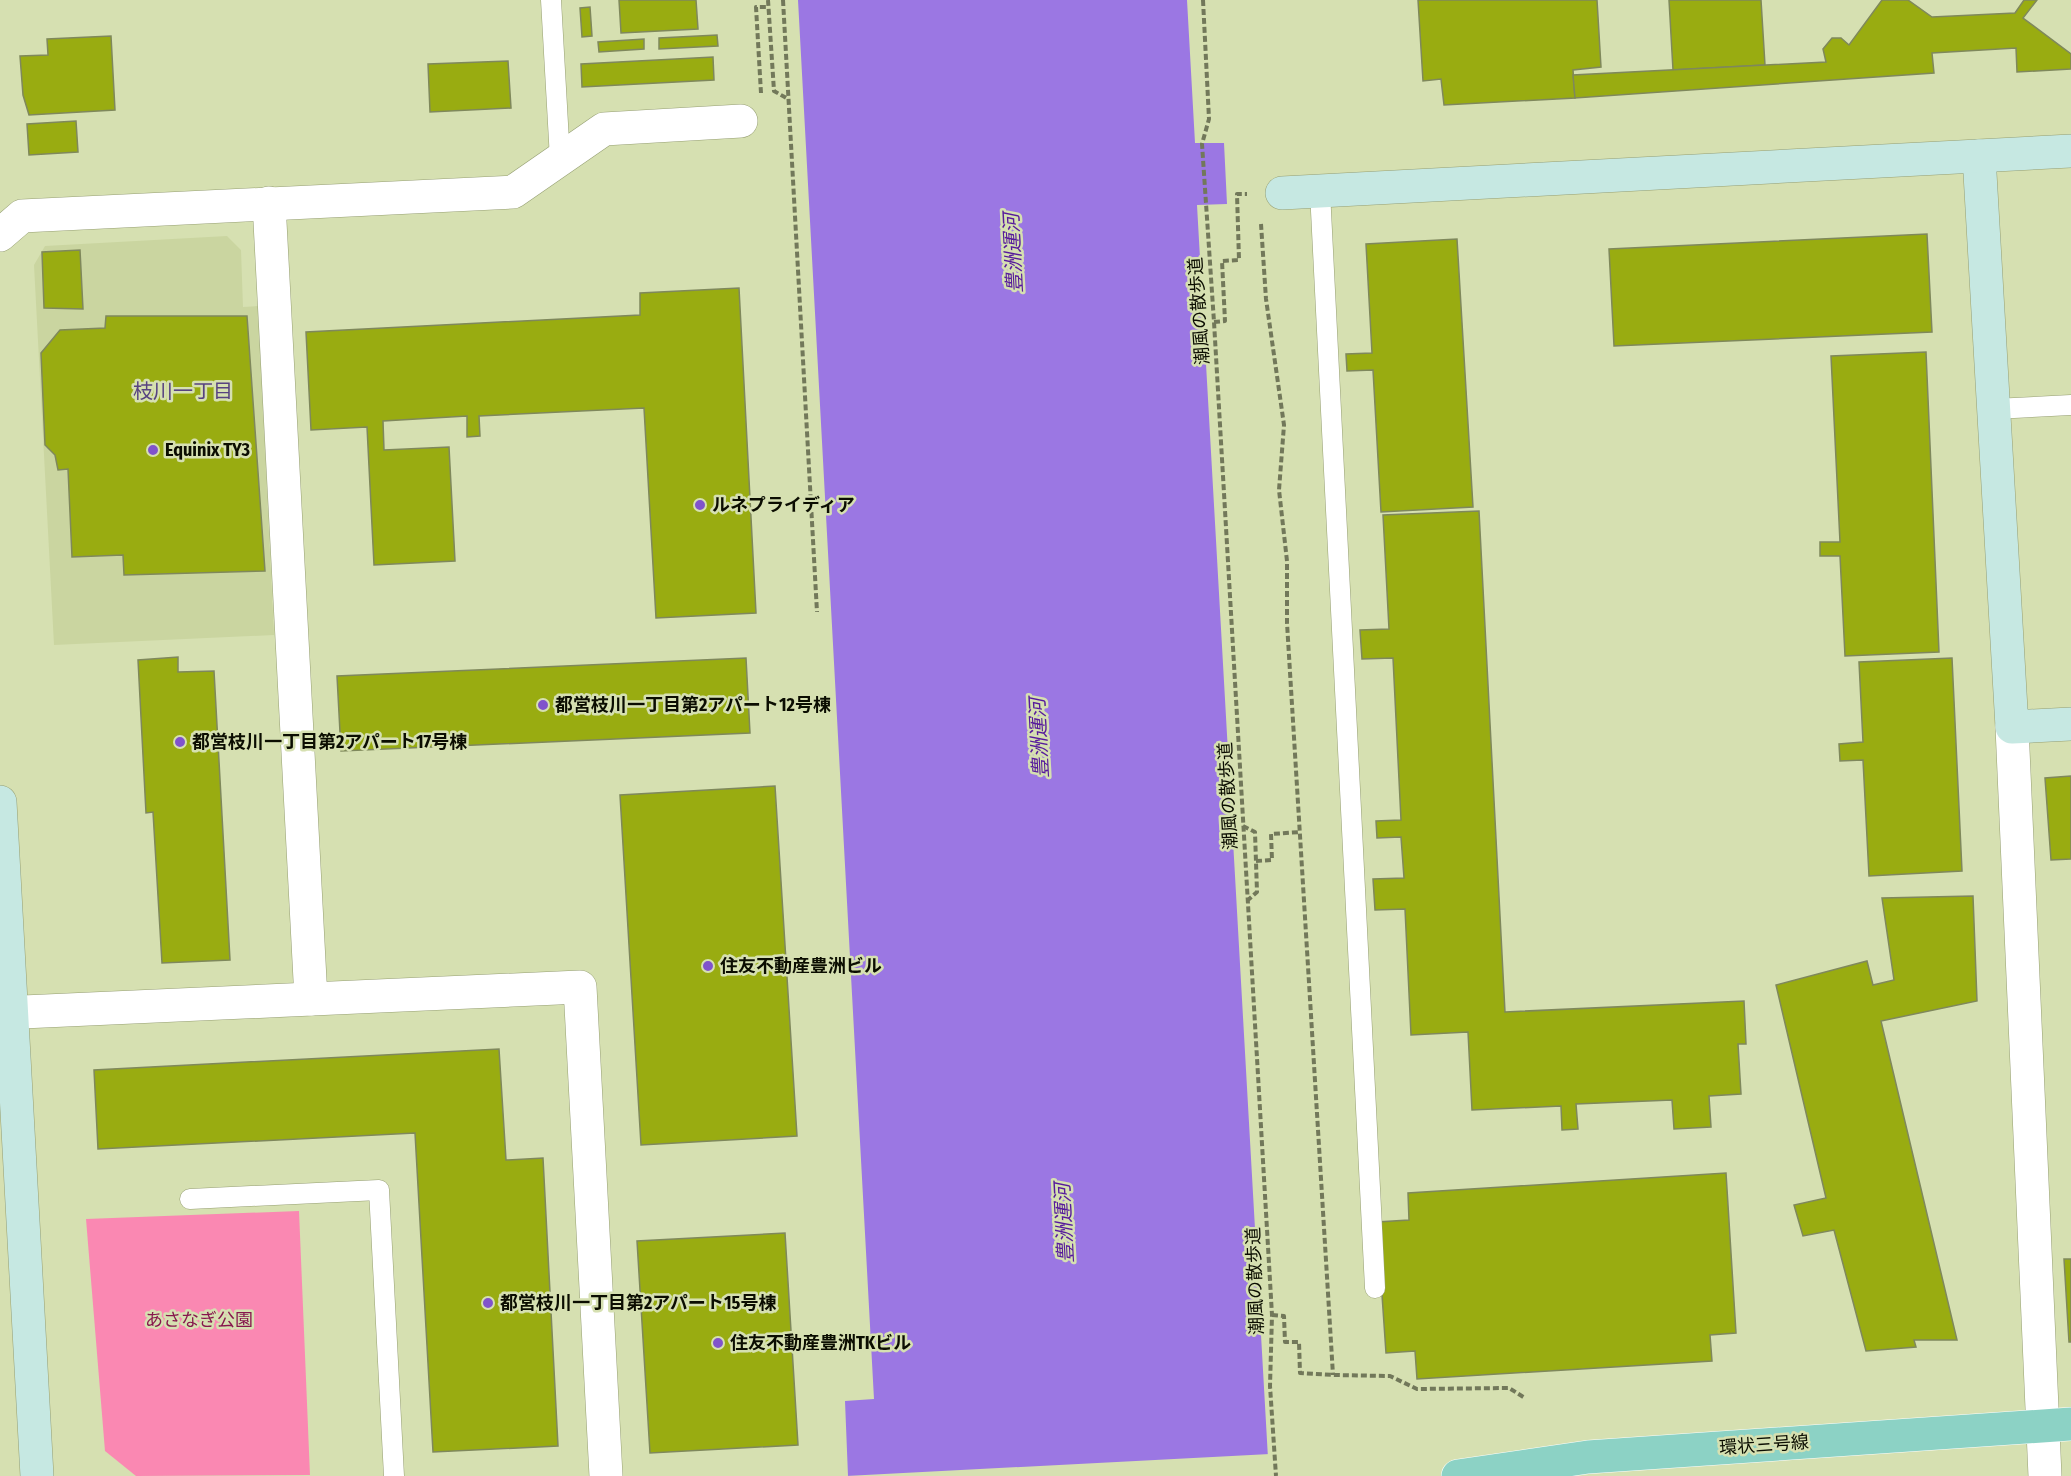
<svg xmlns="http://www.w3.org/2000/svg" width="2071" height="1476" viewBox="0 0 2071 1476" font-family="'Fira Sans Condensed','Noto Sans JP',sans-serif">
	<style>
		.built { fill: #cad5a0 }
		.green { fill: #fa88b2 }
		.water { fill: #9b77e3 }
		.pier { fill: #d6e0b1 }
		.building { fill: #99ac11; stroke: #7f885c; stroke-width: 1.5 }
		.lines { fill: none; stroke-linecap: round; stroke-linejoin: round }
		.lane-casing { stroke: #969f73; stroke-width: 21 }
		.street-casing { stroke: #969f73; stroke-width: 34 }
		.secondary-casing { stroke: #969f73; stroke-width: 34 }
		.primary-casing { stroke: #fff; stroke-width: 34 }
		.path { stroke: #72785a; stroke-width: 4; stroke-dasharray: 6 3; stroke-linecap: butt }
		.lane { stroke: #fff; stroke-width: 20 }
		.street { stroke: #fff; stroke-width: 33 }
		.secondary { stroke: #c6e8e2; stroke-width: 33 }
		.primary { stroke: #8cd2c5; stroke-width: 33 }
		.poi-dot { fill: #8053cc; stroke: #d6e0b1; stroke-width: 2 }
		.labels { text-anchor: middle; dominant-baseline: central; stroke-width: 5; stroke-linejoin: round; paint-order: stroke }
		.street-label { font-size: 18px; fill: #0b0d01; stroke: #d6e0b1 }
		.poi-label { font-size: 18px; font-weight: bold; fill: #0b0d01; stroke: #d6e0b1; text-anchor: start }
		.park-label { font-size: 18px; fill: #87174d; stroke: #d6e0b1 }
		.water-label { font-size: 20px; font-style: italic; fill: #56199c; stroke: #d6e0b1 }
		.neighbourhood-label { font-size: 20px; fill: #574280; stroke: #d6e0b1 }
	</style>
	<rect width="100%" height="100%" fill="#d6e0b1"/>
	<polygon class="built" points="227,236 241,250 243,307 258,306 274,635 54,645 34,265 45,246"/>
	<polygon class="green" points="299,1211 310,1475 136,1476 105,1451 86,1219"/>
	<polygon class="water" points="798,0 1187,0 1195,143 1224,143 1227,204 1197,205 1269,1476 848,1476 845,1401 874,1399"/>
	<polygon class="pier" points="1270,1454 1272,1476 846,1476"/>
	<g class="building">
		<polygon points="619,0 696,0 698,29 621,33"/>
		<polygon points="1418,0 1597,0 1601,67 1573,70 1575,98 1444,105 1441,79 1423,81"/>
		<polygon points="1669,0 1761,0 1765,65 1673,70"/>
		<polygon points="1882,0 1908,0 1932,17 2015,13 2024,0 2037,0 2023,18 2071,54 2071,69 2017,72 2016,48 1932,53 1934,73 1575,98 1573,75 1826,62 1823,49 1832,38 1841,38 1849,45"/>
		<polygon points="590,7 592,36 582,37 580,8"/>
		<polygon points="717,35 718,46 659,49 659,38"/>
		<polygon points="111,36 115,110 29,115 23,95 20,56 48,55 47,39"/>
		<polygon points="644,39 644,49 599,52 598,42"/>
		<polygon points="713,57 714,80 582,87 581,64"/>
		<polygon points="508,61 511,108 430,112 428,64"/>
		<polygon points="76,121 78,152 29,155 27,124"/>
		<polygon points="1927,234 1932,332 1614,346 1609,249"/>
		<polygon points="1457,239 1473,507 1381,512 1373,370 1347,371 1346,354 1372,353 1366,244"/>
		<polygon points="80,250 83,309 44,308 42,252"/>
		<polygon points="739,288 756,613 656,618 644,408 479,416 480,436 467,437 467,416 383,421 384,450 449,447 455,561 374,565 367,427 311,430 306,332 640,315 640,293"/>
		<polygon points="106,316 247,316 265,571 124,575 123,555 72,557 68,469 58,470 55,455 45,445 41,353 60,330 105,328"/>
		<polygon points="1926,352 1939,652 1845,656 1840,556 1820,556 1820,542 1840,542 1831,356"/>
		<polygon points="1479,511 1505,1012 1744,1001 1746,1044 1738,1044 1741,1094 1709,1096 1711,1127 1674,1129 1672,1100 1576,1104 1578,1129 1562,1130 1561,1106 1472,1110 1468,1032 1411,1035 1405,909 1375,910 1373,879 1404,878 1401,837 1377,838 1376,821 1401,820 1393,658 1362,659 1360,630 1389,629 1383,515"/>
		<polygon points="178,657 178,672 214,671 230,960 162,963 153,812 146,813 138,660"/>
		<polygon points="746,658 750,733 341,751 337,676"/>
		<polygon points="1952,658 1962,871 1869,876 1863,760 1840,761 1839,744 1863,742 1859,662"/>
		<polygon points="2071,776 2071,859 2051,860 2045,778"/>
		<polygon points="775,786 797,1136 641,1145 620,795"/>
		<polygon points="1973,896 1977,1001 1881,1021 1957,1340 1914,1340 1916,1347 1866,1351 1834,1230 1803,1236 1794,1205 1826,1198 1776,985 1867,961 1873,985 1894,980 1882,898"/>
		<polygon points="499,1049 506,1160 543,1158 558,1446 433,1452 415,1133 98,1149 94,1070"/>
		<polygon points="1726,1173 1736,1333 1710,1335 1712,1361 1417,1379 1415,1351 1386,1353 1377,1222 1409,1220 1408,1193"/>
		<polygon points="785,1233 798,1445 650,1453 637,1241"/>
		<polygon points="2064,1259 2071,1259 2071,1342 2069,1342"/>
	</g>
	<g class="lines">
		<defs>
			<g id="lane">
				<polyline points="551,0 560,159"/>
				<polyline points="1320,191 1375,1288"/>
				<polyline points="1994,409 2071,405"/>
				<polyline points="190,1199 379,1190 394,1476"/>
			</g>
			<g id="street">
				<polyline points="269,203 311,999"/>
				<polyline points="0,235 22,216 513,192 604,129 741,121"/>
				<polyline points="2012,727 2045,1476"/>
				<polyline points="0,1013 580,987 606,1476"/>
			</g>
			<g id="secondary">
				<polyline points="1979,156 2012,727 2071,724"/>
				<polyline points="1282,193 2071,151"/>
				<polyline points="0,802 37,1476"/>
			</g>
			<polyline id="primary" points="1458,1476 1588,1457 2071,1424"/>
		</defs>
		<use href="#lane" class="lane-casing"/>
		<use href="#street" class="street-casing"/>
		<use href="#secondary" class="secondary-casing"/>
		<use href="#primary" class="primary-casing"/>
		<g class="path">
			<polyline points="768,0 774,91 788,99"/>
			<polyline points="783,0 817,612"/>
			<polyline points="1203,0 1209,119 1202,144 1214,322 1272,1315 1270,1386 1276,1476"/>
			<polyline points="761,93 756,7 768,7"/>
			<polyline points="1261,224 1266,299 1284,425 1279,490 1287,561 1287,623 1333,1375"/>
			<polyline points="1214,322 1225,321 1222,261 1239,260 1237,194 1247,194"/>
			<polyline points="1243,826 1255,832 1257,892 1248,900"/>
			<polyline points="1256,861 1272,860 1271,834 1300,832"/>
			<polyline points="1272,1315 1284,1316 1285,1342 1299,1342 1300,1373 1333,1375 1390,1376 1417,1389 1509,1388 1525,1398"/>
		</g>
		<use href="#lane" class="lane"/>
		<use href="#street" class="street"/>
		<use href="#secondary" class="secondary"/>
		<use href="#primary" class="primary"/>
	</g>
	<g class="poi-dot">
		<circle cx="153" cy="450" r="6"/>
		<circle cx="700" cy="505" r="6"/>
		<circle cx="543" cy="705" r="6"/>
		<circle cx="180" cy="742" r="6"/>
		<circle cx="708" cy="966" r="6"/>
		<circle cx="488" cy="1303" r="6"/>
		<circle cx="718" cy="1343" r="6"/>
	</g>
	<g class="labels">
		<g class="street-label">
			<text transform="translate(1199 311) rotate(-94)">潮風の散歩道</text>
			<text transform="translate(1228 796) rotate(-93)">潮風の散歩道</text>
			<text transform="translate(1255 1281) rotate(-92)">潮風の散歩道</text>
			<text transform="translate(1764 1445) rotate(-4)">環状三号線</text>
		</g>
		<g class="poi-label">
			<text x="165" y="450">Equinix TY3</text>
			<text x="712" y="505">ルネプライディア</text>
			<text x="555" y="705">都営枝川一丁目第2アパート12号棟</text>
			<text x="192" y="742">都営枝川一丁目第2アパート17号棟</text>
			<text x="720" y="966">住友不動産豊洲ビル</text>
			<text x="500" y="1303">都営枝川一丁目第2アパート15号棟</text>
			<text x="730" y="1343">住友不動産豊洲TKビル</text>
		</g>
		<g class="park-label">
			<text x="199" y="1320">あさなぎ公園</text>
		</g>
		<g class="water-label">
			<text transform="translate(1013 253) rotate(-93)">豊洲運河</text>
			<text transform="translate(1039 738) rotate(-93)">豊洲運河</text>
			<text transform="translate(1064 1223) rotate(-93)">豊洲運河</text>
		</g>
		<g class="neighbourhood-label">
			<text x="183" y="391">枝川一丁目</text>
		</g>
	</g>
</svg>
